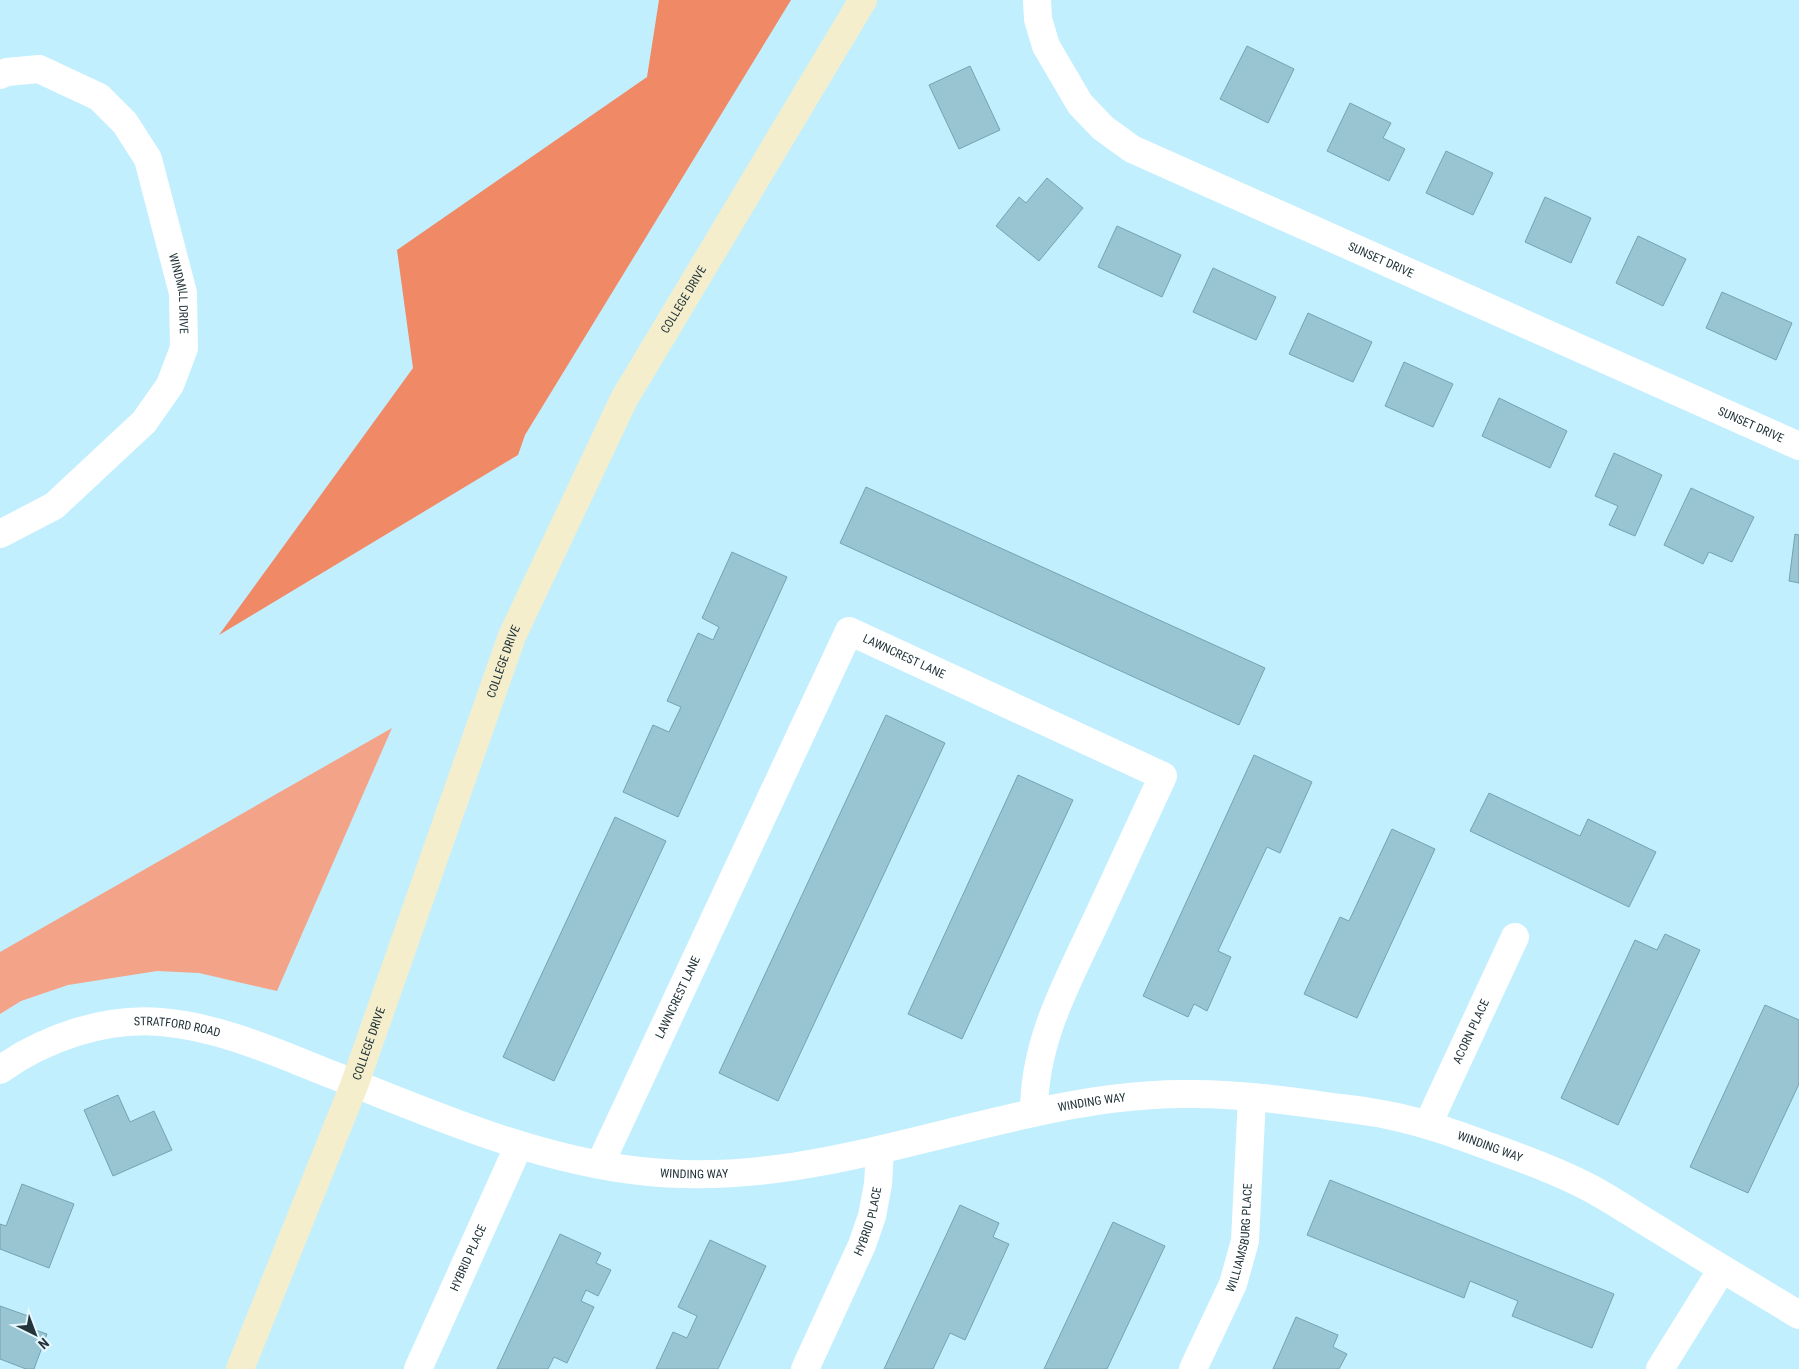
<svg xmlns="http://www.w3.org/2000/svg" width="1799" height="1369" viewBox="0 0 1799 1369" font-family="'Roboto Condensed',sans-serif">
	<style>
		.green { fill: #f3a387 }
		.forest { fill: #f08965 }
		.building { fill: #99c5d3; stroke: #77a2b0 }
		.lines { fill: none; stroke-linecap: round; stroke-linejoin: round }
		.minor { stroke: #fff; stroke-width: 28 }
		.secondary { stroke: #f4eecc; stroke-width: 28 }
		.labels { text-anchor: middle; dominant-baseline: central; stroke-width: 4.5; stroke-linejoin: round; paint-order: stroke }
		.street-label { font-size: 12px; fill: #23353a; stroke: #e6f8fe }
	</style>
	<rect width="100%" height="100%" fill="#c2effe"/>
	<polygon class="green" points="392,728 277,991 199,973 157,971 68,985 21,1001 0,1014 0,952"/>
	<polygon class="forest" points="659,0 791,0 525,435 518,455 219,635 413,368 397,250 647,77"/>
	<g class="building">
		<polygon points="1247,46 1294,69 1268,123 1220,99"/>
		<polygon points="970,66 1000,130 959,149 929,85"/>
		<polygon points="1350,103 1391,123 1383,138 1405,149 1389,181 1327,151"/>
		<polygon points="1446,151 1493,173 1473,215 1426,193"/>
		<polygon points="1047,178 1083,208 1039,261 996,226 1019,197 1026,203"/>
		<polygon points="1545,197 1591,218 1571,263 1525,242"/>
		<polygon points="1117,226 1181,255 1162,297 1098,267"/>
		<polygon points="1638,236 1686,259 1663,306 1616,283"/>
		<polygon points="1213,268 1276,297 1256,340 1193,312"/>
		<polygon points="1722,292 1792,323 1776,360 1706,328"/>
		<polygon points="1308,313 1372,342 1353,382 1289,354"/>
		<polygon points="1404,362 1453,384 1433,427 1385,406"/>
		<polygon points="1499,398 1567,431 1550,468 1482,436"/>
		<polygon points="1614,453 1662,475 1635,536 1609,525 1618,506 1595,496"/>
		<polygon points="866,487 1265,668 1239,725 840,543"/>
		<polygon points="1691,488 1754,517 1732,562 1709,552 1703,564 1664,545"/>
		<polygon points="1795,534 1799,535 1799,583 1789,581"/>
		<polygon points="732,552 787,577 678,817 623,792 653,725 669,732 681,707 667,701 698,633 713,640 719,627 702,618"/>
		<polygon points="886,715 945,743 778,1101 719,1073"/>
		<polygon points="1254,755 1312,782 1280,853 1267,847 1218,951 1231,957 1207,1011 1194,1004 1188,1017 1143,996"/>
		<polygon points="1018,775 1073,800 962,1039 908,1014"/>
		<polygon points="1489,793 1580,836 1588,819 1656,852 1629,907 1470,831"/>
		<polygon points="615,817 666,841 554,1081 503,1057"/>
		<polygon points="1392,829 1435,849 1357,1018 1304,994 1340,917 1349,921"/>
		<polygon points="1665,934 1700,950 1618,1125 1561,1098 1635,940 1657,950"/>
		<polygon points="1765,1005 1799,1020 1799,1084 1748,1193 1690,1167"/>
		<polygon points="118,1095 130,1122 154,1111 172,1150 113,1176 84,1110"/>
		<polygon points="1330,1180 1614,1294 1592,1348 1512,1316 1518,1301 1470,1281 1464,1298 1307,1235"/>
		<polygon points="22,1184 74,1204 49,1268 0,1249 0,1224 6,1226"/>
		<polygon points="960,1205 999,1223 993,1237 1009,1244 965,1340 950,1333 933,1369 884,1369"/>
		<polygon points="1113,1222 1165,1246 1107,1369 1044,1369"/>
		<polygon points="560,1234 601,1253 596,1263 611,1270 598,1296 586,1290 581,1301 594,1307 567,1363 554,1357 548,1369 497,1369"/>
		<polygon points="710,1240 766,1266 718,1369 656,1369 673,1332 687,1338 697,1316 678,1307"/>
		<polygon points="0,1306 31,1317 27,1327 47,1334 34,1369 26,1369 0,1359"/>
		<polygon points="1296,1317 1338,1335 1333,1347 1347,1354 1339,1369 1273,1369"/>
	</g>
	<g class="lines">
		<g class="minor">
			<path id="s1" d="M1037 0 1038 19 1046 46 1080 104 1103 128 1132 149 1799 446"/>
			<path id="s2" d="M0 75 7 72 39 69 99 97 125 123 148 159 183 293 184 348 170 385 144 422 54 506 0 534"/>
			<path id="s3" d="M0 1070C44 1038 106 1017 161 1022 221 1027 277 1053 333 1075 432 1114 533 1159 640 1171 778 1187 902 1141 1033 1113 1082 1102 1134 1094 1184 1094 1231 1093 1279 1099 1326 1106 1348 1109 1370 1111 1392 1116 1426 1123 1458 1135 1491 1147 1524 1159 1557 1171 1588 1187 1613 1200 1637 1217 1661 1231 1707 1260 1753 1287 1799 1315"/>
			<path id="s4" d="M1428 1124 1515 937"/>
			<path id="s5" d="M600 1164 849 631 1163 776C1140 826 1117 875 1094 925 1065 987 1034 1042 1034 1112"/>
			<path id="s6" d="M418 1369 519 1145"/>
			<path id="s7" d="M805 1369 862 1245 872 1216 878 1184 880 1150"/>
			<path id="s8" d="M1193 1369 1233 1284 1245 1241 1252 1097"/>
			<polyline points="1660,1369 1722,1269"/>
		</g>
		<path class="secondary" id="s9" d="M240 1369 355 1083 512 636 624 399 863 0"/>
	</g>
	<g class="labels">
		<g class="street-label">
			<text stroke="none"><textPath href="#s1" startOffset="456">SUNSET DRIVE</textPath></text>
			<text stroke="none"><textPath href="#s2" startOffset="324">WINDMILL DRIVE</textPath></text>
			<text stroke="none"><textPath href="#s9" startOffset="1160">COLLEGE DRIVE</textPath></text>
			<text stroke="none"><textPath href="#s1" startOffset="861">SUNSET DRIVE</textPath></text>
			<text stroke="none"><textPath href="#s5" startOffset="649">LAWNCREST LANE</textPath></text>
			<text stroke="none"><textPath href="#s9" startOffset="755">COLLEGE DRIVE</textPath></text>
			<text stroke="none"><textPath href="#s5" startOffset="184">LAWNCREST LANE</textPath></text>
			<text stroke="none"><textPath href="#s3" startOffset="188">STRATFORD ROAD</textPath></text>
			<text stroke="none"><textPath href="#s4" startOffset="102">ACORN PLACE</textPath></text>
			<text stroke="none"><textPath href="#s9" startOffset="350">COLLEGE DRIVE</textPath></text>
			<text stroke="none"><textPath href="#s3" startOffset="1134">WINDING WAY</textPath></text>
			<text stroke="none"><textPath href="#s3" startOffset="1539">WINDING WAY</textPath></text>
			<text stroke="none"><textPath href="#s3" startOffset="729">WINDING WAY</textPath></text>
			<text stroke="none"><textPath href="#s7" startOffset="161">HYBRID PLACE</textPath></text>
			<text stroke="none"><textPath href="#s8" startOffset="141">WILLIAMSBURG PLACE</textPath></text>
			<text stroke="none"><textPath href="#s6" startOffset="122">HYBRID PLACE</textPath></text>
		</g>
	</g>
	<g transform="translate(35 1334) rotate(138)" stroke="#e6f8fe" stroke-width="4" paint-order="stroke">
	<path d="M0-4L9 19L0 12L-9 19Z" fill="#23353a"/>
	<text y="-8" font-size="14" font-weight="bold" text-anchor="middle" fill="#23353a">N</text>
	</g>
</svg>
